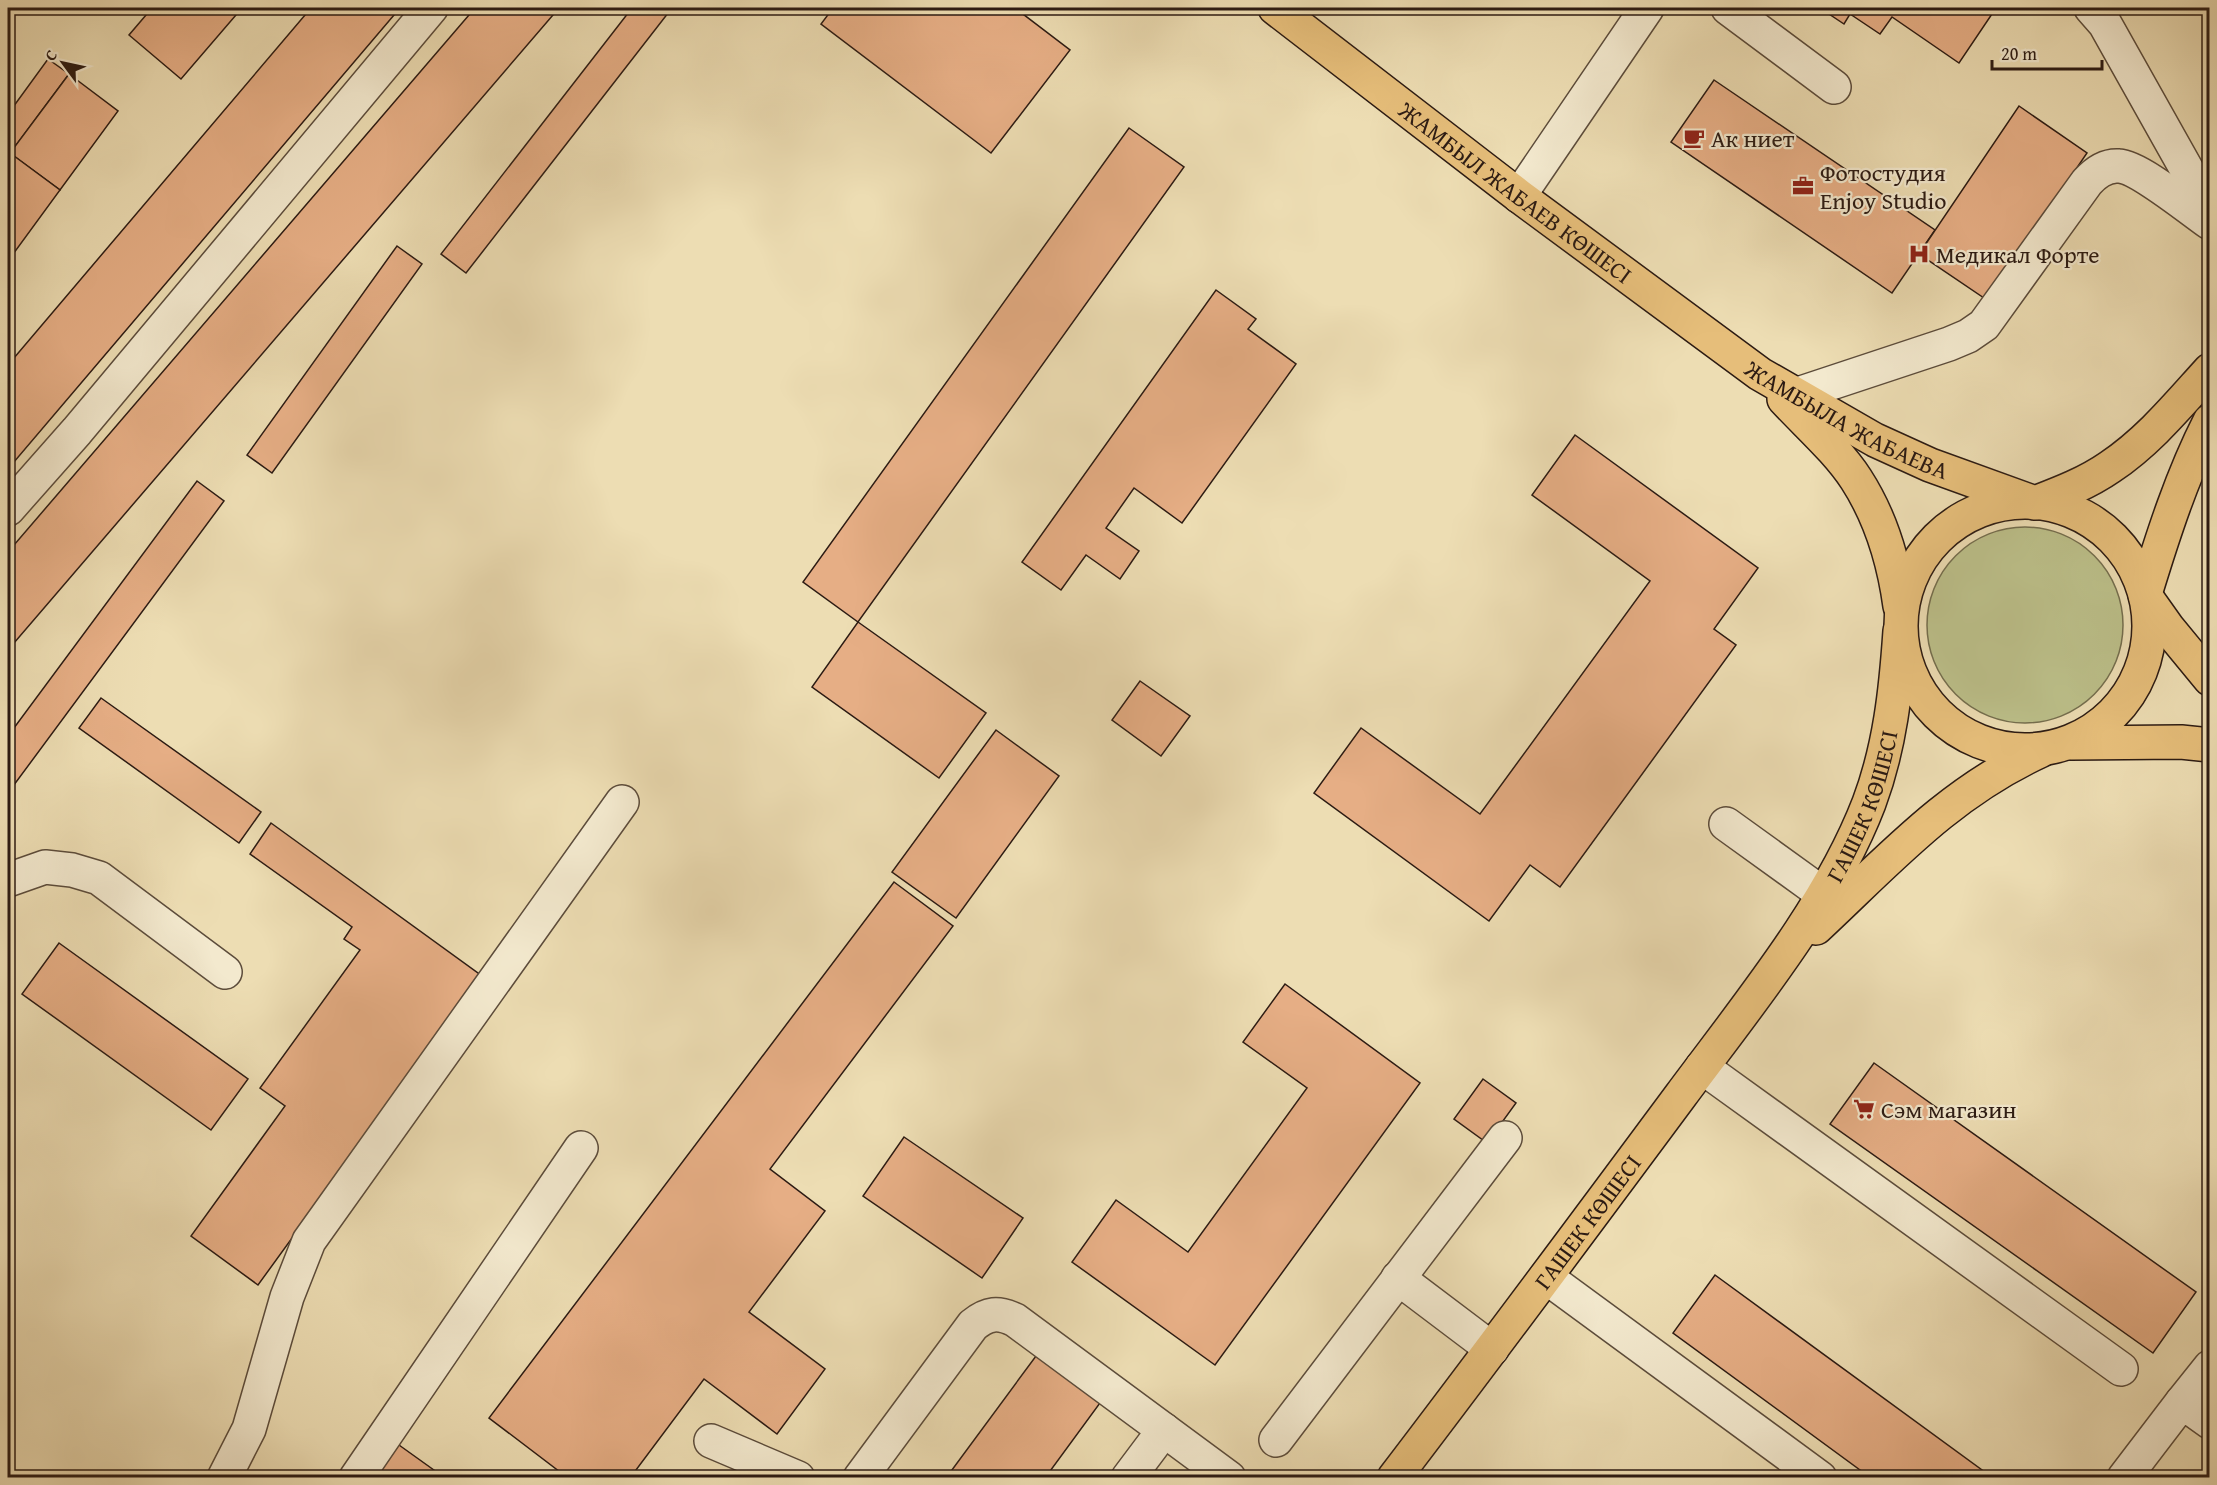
<svg xmlns="http://www.w3.org/2000/svg" width="2217" height="1485" viewBox="0 0 2217 1485" font-family="'Gentium Book Plus',serif">
	<style>
		.green { fill: #bcc08a; stroke: #746e4e; stroke-width: 1.5 }
		.building { fill: #e6ae85; stroke: #2c1b13; stroke-width: 1.5 }
		.lines { fill: none; stroke-linecap: round; stroke-linejoin: round }
		.minor-casing { stroke: #5c4c3b; stroke-width: 36 }
		.major-casing { stroke: #2c1b13; stroke-width: 36 }
		.minor { stroke: #f3e9ce; stroke-width: 33 }
		.major { stroke: #e6be7a; stroke-width: 33 }
		.labels { text-anchor: middle; dominant-baseline: central; stroke-width: 4.5; stroke-linejoin: round; paint-order: stroke }
		.poi-label { font-size: 24px; fill: #2c1b13; stroke: #f3e9ce; text-anchor: start }
		.street-label { font-size: 24px; fill: #2c1b13; stroke: #f3e9ce }
	</style>
	<rect width="100%" height="100%" fill="#edddb3"/>
	<filter id="stains"><feTurbulence type="fractalNoise" baseFrequency=".00333" numOctaves="4"/><feColorMatrix values="0 0 0 0 .2 0 0 0 0 .09 0 0 0 0 .02 0 0 0 .5 -.17"/></filter>
	<radialGradient id="worn" r=".72"><stop offset=".6" stop-color="#630" stop-opacity="0"/><stop offset="1" stop-color="#630" stop-opacity=".3"/></radialGradient>
	<circle class="green" cx="2025" cy="625" r="98"/>
	<g class="building">
		<polygon points="152,8 242,8 181,79 129,35"/>
		<polygon points="311,8 400,8 8,469 8,365"/>
		<polygon points="475,8 559,8 8,650 8,552"/>
		<polygon points="632,8 672,8 466,273 441,254"/>
		<polygon points="833,8 1015,8 1070,50 991,153 821,24"/>
		<polygon points="1820,8 1988,8 1994,11 1959,63 1892,17 1880,34 1850,14 1844,24"/>
		<polygon points="48,59 69,74 8,156 8,114"/>
		<polygon points="69,74 118,111 60,190 10,153"/>
		<polygon points="1714,80 1935,230 1892,293 1671,142"/>
		<polygon points="2019,106 2087,153 1987,300 1919,254"/>
		<polygon points="1129,128 1184,167 858,622 803,582"/>
		<polygon points="10,153 60,190 8,261 8,156"/>
		<polygon points="397,246 422,264 272,473 247,455"/>
		<polygon points="1216,290 1256,319 1248,329 1296,364 1182,523 1134,488 1106,528 1139,551 1120,579 1086,555 1061,590 1022,562"/>
		<polygon points="1575,435 1758,568 1714,629 1736,645 1560,887 1530,865 1489,921 1314,793 1361,728 1480,814 1650,581 1532,495"/>
		<polygon points="197,481 224,501 8,793 8,736"/>
		<polygon points="858,622 986,713 939,778 812,687"/>
		<polygon points="1140,681 1190,716 1161,756 1112,720"/>
		<polygon points="101,698 261,812 239,843 79,728"/>
		<polygon points="996,730 1059,776 956,918 892,872"/>
		<polygon points="271,823 482,976 258,1285 191,1236 285,1106 260,1088 360,950 344,939 352,927 250,854"/>
		<polygon points="894,882 953,926 770,1169 825,1211 749,1312 825,1369 777,1434 704,1379 630,1478 568,1478 489,1418"/>
		<polygon points="59,943 248,1079 211,1130 22,994"/>
		<polygon points="1285,984 1420,1083 1215,1365 1072,1262 1116,1200 1188,1252 1307,1088 1243,1042"/>
		<polygon points="1874,1063 2196,1292 2153,1353 1830,1124"/>
		<polygon points="1483,1079 1516,1103 1487,1143 1454,1119"/>
		<polygon points="904,1137 1023,1218 982,1278 863,1196"/>
		<polygon points="1715,1275 1993,1478 1871,1478 1673,1333"/>
		<polygon points="1036,1356 1100,1403 1045,1478 946,1478"/>
		<polygon points="392,1440 445,1478 365,1478"/>
	</g>
	<g class="lines">
		<defs>
			<g id="minor">
				<polyline points="1728,8 1834,87"/>
				<polyline points="2091,8 2105,24 2210,211"/>
				<polyline points="1519,196 1647,8"/>
				<path d="M1795 395 1949 344 1968 336 1984 325 2087 182C2095 173 2106 165 2119 166 2139 167 2191 210 2210 223"/>
				<polyline points="8,509 77,431 431,8"/>
				<polyline points="1726,824 1823,894"/>
				<polyline points="8,880 45,867 72,870 99,878 225,972"/>
				<polyline points="1702,1067 2121,1369"/>
				<polyline points="1546,1277 1820,1478"/>
				<polyline points="1398,1278 1492,1349"/>
				<polyline points="2182,1402 2210,1367"/>
				<polyline points="1276,1440 1505,1138"/>
				<polyline points="711,1441 798,1478"/>
				<polyline points="224,1478 249,1429 287,1297 309,1241 622,802"/>
				<polyline points="356,1478 581,1148"/>
				<path d="M860 1478 973 1325C988 1313 998 1312 1015 1320L1229 1478"/>
				<polyline points="1128,1478 1164,1430"/>
				<polyline points="2124,1478 2182,1402 2210,1422"/>
			</g>
			<g id="major">
				<path id="s1" d="M1275 8 1519 196 1760 374 1875 440 1930 465 2035 503C2061 493 2087 483 2110 467 2149 441 2179 404 2210 370"/>
				<path d="M1784 399C1808 425 1837 450 1856 479 1880 516 1894 562 1900 606"/>
				<circle cx="2025" cy="626" r="124"/>
				<path d="M2145 594C2163 535 2182 476 2210 421"/>
				<polyline points="2146,597 2168,628 2210,679"/>
				<polyline points="2071,743 2181,742 2210,745"/>
				<path d="M1816 928C1888 861 1948 793 2040 751"/>
				<path id="s2" d="M1394 1478C1491 1351 1586 1223 1681 1095 1747 1006 1829 907 1869 803 1890 747 1896 690 1900 631"/>
			</g>
		</defs>
		<use href="#minor" class="minor-casing"/>
		<use href="#major" class="major-casing"/>
		<use href="#minor" class="minor"/>
		<use href="#major" class="major"/>
	</g>
	<defs>
		<symbol id="cafe-bare" viewBox="-9 -9 18 18"><path d="M-5.5-4.5H6V0H3Q3 3.5 0 3.5H-2.5Q-5.5 3.5-5.5 0ZM3-3.2v2h1.7v-2ZM-6 4.5H4V6H-6Z" fill="#8f2418" stroke="#f3e9ce" stroke-width="2.5" paint-order="stroke"/></symbol>
		<symbol id="office-bare" viewBox="-9 -9 18 18"><path d="M-6-3h4V-5.5h4V-3h4V5H-6ZM-1-4.5V-3h2v-1.5ZM-6 0V1H6V0Z" fill="#8f2418" stroke="#f3e9ce" stroke-width="2.5" paint-order="stroke"/></symbol>
		<symbol id="hospital-bare" viewBox="-9 -9 18 18"><path d="M-5-5h3v3.5h4V-5h3V5h-3V1.5h-4V5h-3Z" fill="#8f2418" stroke="#f3e9ce" stroke-width="2.5" paint-order="stroke"/></symbol>
		<symbol id="supermarket-bare" viewBox="-9 -9 18 18"><path d="M-6-5.5h2.5l.6 2H6L4.5 2H-2.5L-4.4-4H-6ZM-1.5 3.2a1.3 1.3 0 1 0 .1 0ZM3 3.2a1.3 1.3 0 1 0 .1 0Z" fill="#8f2418" stroke="#f3e9ce" stroke-width="2.5" paint-order="stroke"/></symbol>
	</defs>
	<g fill-rule="evenodd">
		<use href="#cafe-bare" x="1679" y="123" width="30" height="30"/>
		<use href="#office-bare" x="1788" y="171" width="30" height="30"/>
		<use href="#hospital-bare" x="1904" y="239" width="30" height="30"/>
		<use href="#supermarket-bare" x="1849" y="1094" width="30" height="30"/>
	</g>
	<g class="labels">
		<g class="poi-label">
			<text x="1711" y="138">Ак ниет</text>
			<text x="1820" y="172">Фотостудия<tspan x="1820" dy="28">Enjoy Studio</tspan></text>
			<text x="1936" y="254">Медикал Форте</text>
			<text x="1881" y="1109">Сэм магазин</text>
		</g>
		<g class="street-label">
			<text stroke="none"><textPath href="#s1" startOffset="303">ЖАМБЫЛ ЖАБАЕВ КӨШЕСІ</textPath></text>
			<text stroke="none"><textPath href="#s1" startOffset="706">ЖАМБЫЛА ЖАБАЕВА</textPath></text>
			<text stroke="none"><textPath href="#s2" startOffset="822">ГАШЕК КӨШЕСІ</textPath></text>
			<text stroke="none"><textPath href="#s2" startOffset="321">ГАШЕК КӨШЕСІ</textPath></text>
		</g>
	</g>
	<rect width="2217" height="1485" fill="none" stroke="#edddb3" stroke-width="30"/>
	<rect x="9" y="9" width="2199" height="1467" fill="none" stroke="#2c1b13" stroke-width="3"/>
	<rect x="15" y="15" width="2187" height="1455" fill="none" stroke="#2c1b13" stroke-width="1.5"/>
	<g transform="translate(63 63) rotate(303)" stroke="#f3e9ce" stroke-width="4.5" paint-order="stroke">
	<path d="M0-4.5L10 22L0 15L-10 22Z" fill="#2c1b13"/>
	<text y="-9" font-size="16" font-weight="bold" text-anchor="middle" fill="#2c1b13">С</text>
	</g>
	<path d="M1992 60v9h110v-9" fill="none" stroke="#2c1b13" stroke-width="3"/>
	<text x="2001" y="60" font-size="18" fill="#2c1b13" stroke="#f3e9ce" stroke-width="4.5" paint-order="stroke">20 m</text>
	<rect width="100%" height="100%" filter="url(#stains)"/>
	<rect width="100%" height="100%" fill="url(#worn)"/>
</svg>
